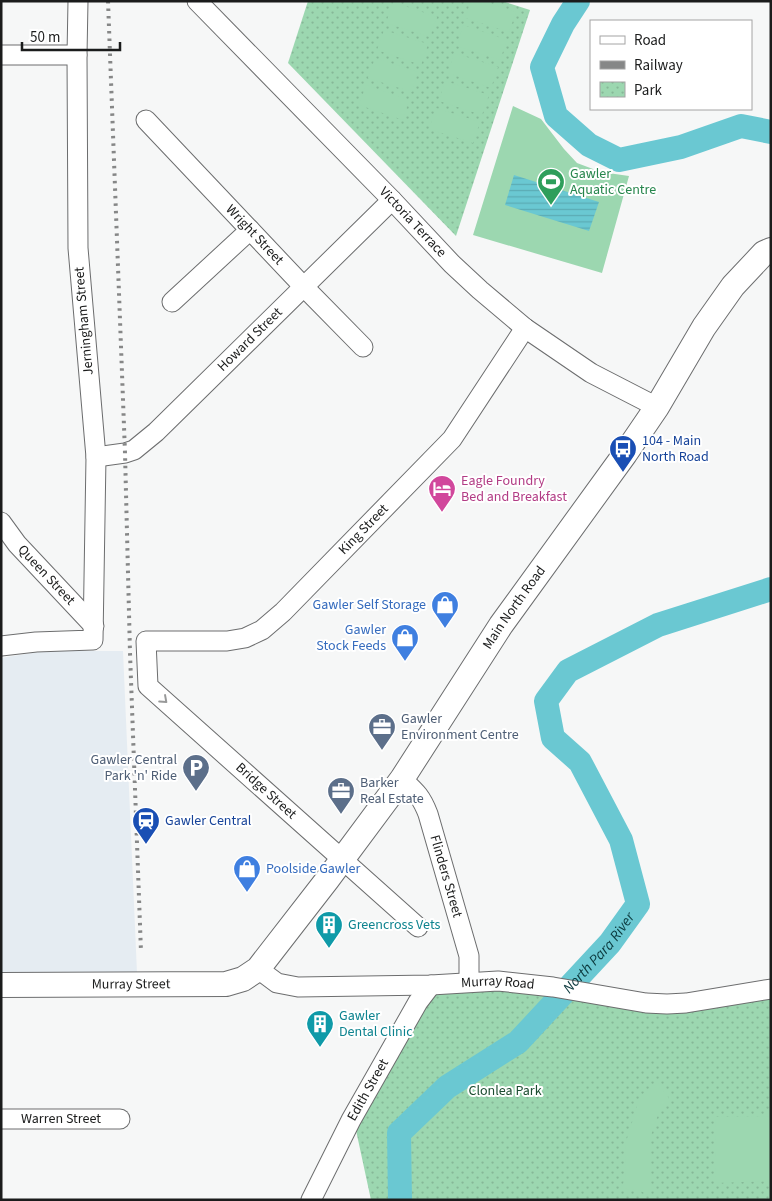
<svg xmlns="http://www.w3.org/2000/svg" width="772" height="1201" viewBox="0 0 772 1201" font-family="'Source Sans 3',sans-serif">
	<style>
		.built { fill: #e5ecf2 }
		.park { fill: url(#park-dots) }
		.garden { fill: #9cd7b0 }
		.water { fill: url(#water-rules) }
		.lines { fill: none; stroke-linecap: round; stroke-linejoin: round }
		.river { stroke: #6ac8d2; stroke-width: 24 }
		.minor-casing { stroke: #6c6d6e; stroke-width: 21 }
		.major-casing { stroke: #6c6d6e; stroke-width: 26 }
		.minor { stroke: #fff; stroke-width: 19 }
		.major { stroke: #fff; stroke-width: 24 }
		.rail { stroke: #868787; stroke-width: 4; stroke-dasharray: 2.5 5; stroke-linecap: butt }
		.oneway { stroke: #989999 }
		.labels { text-anchor: middle; dominant-baseline: central; stroke-width: 4; stroke-linejoin: round; paint-order: stroke }
		.leisure-label { font-size: 14px; fill: #27864d; stroke: #fff; text-anchor: start }
		.street-label { font-size: 14px; fill: #1b1c1c; stroke: #fff }
		.transit-label { font-size: 14px; fill: #164399; stroke: #fff; text-anchor: start }
		.hotel-label { font-size: 14px; fill: #b23c85; stroke: #fff; text-anchor: start }
		.shop-label { font-size: 14px; fill: #366cbe; stroke: #fff; text-anchor: end }
		.service-label { font-size: 14px; fill: #4e5e75; stroke: #fff; text-anchor: start }
		.culture-label { font-size: 14px; fill: #0d838f; stroke: #fff; text-anchor: start }
		.park-label { font-size: 14px; fill: #1b4c30; stroke: #fff }
		.water-label { font-size: 15px; font-style: italic; fill: #0b393d; stroke: #fff }
	</style>
	<defs>
		<pattern id="park-dots" width="8" height="8" patternUnits="userSpaceOnUse" patternTransform="scale(1.25)"><rect width="8" height="8" fill="#9cd7b0"/><path d="M2 2h.1M6 6h.1" fill="none" stroke="#86b897" stroke-width="1.8" stroke-linecap="round"/></pattern>
		<pattern id="water-rules" width="6" height="5" patternUnits="userSpaceOnUse" patternTransform="scale(1.25)"><rect width="6" height="5" fill="#6ac8d2"/><path d="M0 2.5h6" fill="none" stroke="#5babb4"/></pattern>
	</defs>
	<rect width="100%" height="100%" fill="#f6f7f7"/>
	<polygon class="built" points="44,651 123,651 137,973 1,972 1,658"/>
	<g class="park">
		<polygon points="308,1 502,1 530,10 456,236 288,63"/>
		<polygon points="431,985 646,1003 771,989 771,1200 371,1200 354,1121"/>
	</g>
	<g class="garden">
		<polygon points="471,1 483,1 516,12 509,32 465,18"/>
		<polygon points="393,2 437,17 430,37 386,23"/>
		<polygon points="463,25 507,40 500,60 457,46"/>
		<polygon points="384,30 428,44 421,65 377,50"/>
		<polygon points="454,53 498,67 491,88 448,73"/>
		<polygon points="375,58 418,72 412,92 368,78"/>
		<polygon points="445,81 489,95 482,115 439,101"/>
		<polygon points="366,85 409,100 403,120 359,105"/>
		<polygon points="513,106 541,119 564,149 577,163 601,172 629,176 602,273 473,235"/>
		<polygon points="436,108 480,122 473,143 429,129"/>
		<polygon points="658,1083 669,1098 659,1112 649,1141 649,1196 641,1191 620,1188 625,1180 626,1142 640,1096"/>
		<polygon points="771,1116 771,1181 716,1183 715,1117"/>
	</g>
	<polygon class="water" points="514,175 599,202 589,231 505,205"/>
	<g class="lines">
		<g class="river">
			<polyline points="578,1 563,24 542,67 556,116 589,145 619,160 681,147 741,126 771,132"/>
			<path id="s1" d="M400 1200 399 1133 447 1087 518 1042 610 943 638 904 621 840 580 762 553 738 546 701 568 671 658 625 771 589"/>
		</g>
		<defs>
			<g id="minor">
				<path id="s2" d="M197 1 392 200 452 264 480 290 525 328 591 373 657 407"/>
				<polyline points="1,55 77,55"/>
				<path id="s3" d="M146 120 304 287 363 347"/>
				<polyline points="172,302 250,230"/>
				<path id="s4" d="M96 457 125 453 134 450 156 432 392 200"/>
				<path id="s5" d="M1 522 17 544 94 626"/>
				<polyline points="1,646 36,642 93,640 96,457 78,248 77,55 78,1"/>
				<path id="s6" d="M402 779C416 792 421 796 428 814L469 956V982"/>
				<path id="s7" d="M418 927 148 686 146 641H227L245 638 262 630 283 612 452 439 525 328"/>
				<path id="s8" d="M258 969 277 983 298 987 431 985 498 981 553 987 646 1003 667 1004 686 1003 771 989"/>
				<path id="s9" d="M1 1119H120"/>
				<path id="s10" d="M311 1200 351 1120 418 1002 431 985"/>
			</g>
			<g id="major">
				<path id="s11" d="M1 985 226 984 243 979 258 969 327 880 402 779 501 625 625 454 657 407 704 327 733 286 764 253 771 250"/>
			</g>
		</defs>
		<use href="#minor" class="minor-casing"/>
		<use href="#major" class="major-casing"/>
		<use href="#minor" class="minor"/>
		<use href="#major" class="major"/>
		<polyline class="rail" points="108,1 125,453 130,653 141,952"/>
	</g>
	<defs><path id="oneway-chevron" d="M-2-3.5L2.5 0L-2 3.5" fill="none" stroke-width="1.6" stroke-linecap="round" stroke-linejoin="round" transform="scale(1.25)"/></defs>
	<use class="oneway" href="#oneway-chevron" transform="translate(164 700) rotate(42)"/>
	<defs>
		<symbol id="stadium-pin" viewBox="-11 -11 22 30"><path d="M0 17L-7.5 6A9.5 9.5 0 1 1 7.5 6Z" fill="#2e9e5b" stroke="#fff"/><path d="M0-5a6.5 5 0 1 0 0 10a6.5 5 0 1 0 0-10ZM-3.5-1.8h7v3.6h-7Z" fill="#fff"/></symbol>
		<symbol id="bus-pin" viewBox="-11 -11 22 30"><path d="M0 17L-7.5 6A9.5 9.5 0 1 1 7.5 6Z" fill="#1a4fb4" stroke="#fff"/><path d="M-5-6H5V4H4V6H2V4H-2V6H-4V4H-5ZM-3.5-4V0h7V-4ZM-3.5 1.2v1.5H-2V1.2ZM2 1.2v1.5H3.5V1.2Z" fill="#fff"/></symbol>
		<symbol id="hotel-pin" viewBox="-11 -11 22 30"><path d="M0 17L-7.5 6A9.5 9.5 0 1 1 7.5 6Z" fill="#d1479c" stroke="#fff"/><path d="M-6-4.5h1.5V1H6V5H4.5V3h-9V5H-6ZM-4 0a1.8 1.8 0 1 1 3.6 0ZM.5 0V-2.5h3Q6-2.5 6 0Z" fill="#fff"/></symbol>
		<symbol id="shop-pin" viewBox="-11 -11 22 30"><path d="M0 17L-7.5 6A9.5 9.5 0 1 1 7.5 6Z" fill="#3f7fe0" stroke="#fff"/><path d="M-5-2.5h2.3a2.7 3.5 0 0 1 5.4 0H5L5.5 6h-11ZM-1.5-2.5h3a1.5 2.3 0 0 0-3 0Z" fill="#fff"/></symbol>
		<symbol id="office-pin" viewBox="-11 -11 22 30"><path d="M0 17L-7.5 6A9.5 9.5 0 1 1 7.5 6Z" fill="#5c6f8a" stroke="#fff"/><path d="M-6-3h4V-5.5h4V-3h4V5H-6ZM-1-4.5V-3h2v-1.5ZM-6 0V1H6V0Z" fill="#fff"/></symbol>
		<symbol id="parking-pin" viewBox="-11 -11 22 30"><path d="M0 17L-7.5 6A9.5 9.5 0 1 1 7.5 6Z" fill="#5c6f8a" stroke="#fff"/><path d="M-3.5-5.5H1a3.5 3.5 0 0 1 0 7H-1V5.5H-3.5ZM-1-3.4V-.6H.8a1.4 1.4 0 0 0 0-2.8Z" fill="#fff"/></symbol>
		<symbol id="station-pin" viewBox="-11 -11 22 30"><path d="M0 17L-7.5 6A9.5 9.5 0 1 1 7.5 6Z" fill="#1a4fb4" stroke="#fff"/><path d="M-3-6H3Q5-6 5-4V2Q5 4 3 4L4.5 6H3L1.5 4h-3L-3 6H-4.5L-3 4Q-5 4-5 2V-4Q-5-6-3-6ZM-3.5-4v3h7v-3ZM-3.5 1v1.5H-2V1ZM2 1v1.5H3.5V1Z" fill="#fff"/></symbol>
		<symbol id="building-pin" viewBox="-11 -11 22 30"><path d="M0 17L-7.5 6A9.5 9.5 0 1 1 7.5 6Z" fill="#0f9aa8" stroke="#fff"/><path d="M-4-6H4V6H1V3H-1V6H-4ZM-2.5-4.3h1.7v1.8h-1.7ZM.8-4.3h1.7v1.8H.8ZM-2.5-1h1.7V.8h-1.7ZM.8-1h1.7V.8H.8Z" fill="#fff"/></symbol>
	</defs>
	<g fill-rule="evenodd">
		<use href="#stadium-pin" x="535" y="166" width="32" height="43"/>
		<use href="#bus-pin" x="607" y="433" width="32" height="43"/>
		<use href="#hotel-pin" x="426" y="473" width="32" height="43"/>
		<use href="#shop-pin" x="429" y="589" width="32" height="43"/>
		<use href="#shop-pin" x="389" y="622" width="32" height="43"/>
		<use href="#office-pin" x="366" y="711" width="32" height="43"/>
		<use href="#parking-pin" x="180" y="752" width="32" height="43"/>
		<use href="#office-pin" x="325" y="775" width="32" height="43"/>
		<use href="#station-pin" x="130" y="805" width="32" height="43"/>
		<use href="#shop-pin" x="231" y="853" width="32" height="43"/>
		<use href="#building-pin" x="313" y="909" width="32" height="43"/>
		<use href="#building-pin" x="304" y="1008" width="32" height="43"/>
	</g>
	<g class="labels">
		<g class="leisure-label">
			<text x="570" y="174">Gawler<tspan x="570" dy="16">Aquatic Centre</tspan></text>
		</g>
		<g class="street-label">
			<text stroke="none"><textPath href="#s2" startOffset="309">Victoria Terrace</textPath></text>
			<text stroke="none"><textPath href="#s3" startOffset="158">Wright Street</textPath></text>
			<text transform="translate(84 321) rotate(-95)">Jerningham Street</text>
			<text stroke="none"><textPath href="#s4" startOffset="199">Howard Street</textPath></text>
			<text stroke="none"><textPath href="#s7" startOffset="668">King Street</textPath></text>
			<text stroke="none"><textPath href="#s5" startOffset="70">Queen Street</textPath></text>
			<text stroke="none"><textPath href="#s11" startOffset="704">Main North Road</textPath></text>
			<text transform="translate(266 791) rotate(42)">Bridge Street</text>
			<text stroke="none"><textPath href="#s6" startOffset="109">Flinders Street</textPath></text>
			<text stroke="none"><textPath href="#s8" startOffset="245">Murray Road</textPath></text>
			<text stroke="none"><textPath href="#s11" startOffset="130">Murray Street</textPath></text>
			<text stroke="none"><textPath href="#s10" startOffset="124">Edith Street</textPath></text>
			<text stroke="none"><textPath href="#s9" startOffset="60">Warren Street</textPath></text>
		</g>
		<g class="transit-label">
			<text x="642" y="441">104 - Main<tspan x="642" dy="16">North Road</tspan></text>
			<text x="165" y="821">Gawler Central</text>
		</g>
		<g class="hotel-label">
			<text x="461" y="481">Eagle Foundry<tspan x="461" dy="16">Bed and Breakfast</tspan></text>
		</g>
		<g class="shop-label">
			<text x="426" y="605">Gawler Self Storage</text>
			<text x="386" y="630">Gawler<tspan x="386" dy="16">Stock Feeds</tspan></text>
			<text x="266" y="869" text-anchor="start">Poolside Gawler</text>
		</g>
		<g class="service-label">
			<text x="401" y="719">Gawler<tspan x="401" dy="16">Environment Centre</tspan></text>
			<text x="177" y="760" text-anchor="end">Gawler Central<tspan x="177" dy="16">Park 'n' Ride</tspan></text>
			<text x="360" y="783">Barker<tspan x="360" dy="16">Real Estate</tspan></text>
		</g>
		<g class="culture-label">
			<text x="348" y="925">Greencross Vets</text>
			<text x="339" y="1016">Gawler<tspan x="339" dy="16">Dental Clinic</tspan></text>
		</g>
		<g class="park-label">
			<text x="505" y="1091">Clonlea Park</text>
		</g>
		<g class="water-label">
			<text stroke="none"><textPath href="#s1" startOffset="338">North Para River</textPath></text>
		</g>
	</g>
	<rect width="772" height="1201" fill="none" stroke="#1b1c1c" stroke-width="5"/>
	<rect x="590" y="20" width="162" height="90" fill="#ffffff" stroke="#a4a4a4"/>
	<rect x="600" y="36" width="25" height="8" fill="#ffffff" stroke="#a4a4a4"/>
	<text x="634" y="45" font-size="15" fill="#1b1c1c">Road</text>
	<rect x="600" y="61" width="25" height="8" fill="#868787" stroke="#a4a4a4"/>
	<text x="634" y="70" font-size="15" fill="#1b1c1c">Railway</text>
	<rect x="600" y="82" width="25" height="15" fill="url(#park-dots)" stroke="#a4a4a4"/>
	<text x="634" y="95" font-size="15" fill="#1b1c1c">Park</text>
	<path d="M22 42v8h98v-8" fill="none" stroke="#1b1c1c" stroke-width="2.5"/>
	<text x="30" y="42" font-size="15" fill="#1b1c1c" stroke="#ffffff" stroke-width="4" paint-order="stroke">50 m</text>
</svg>
